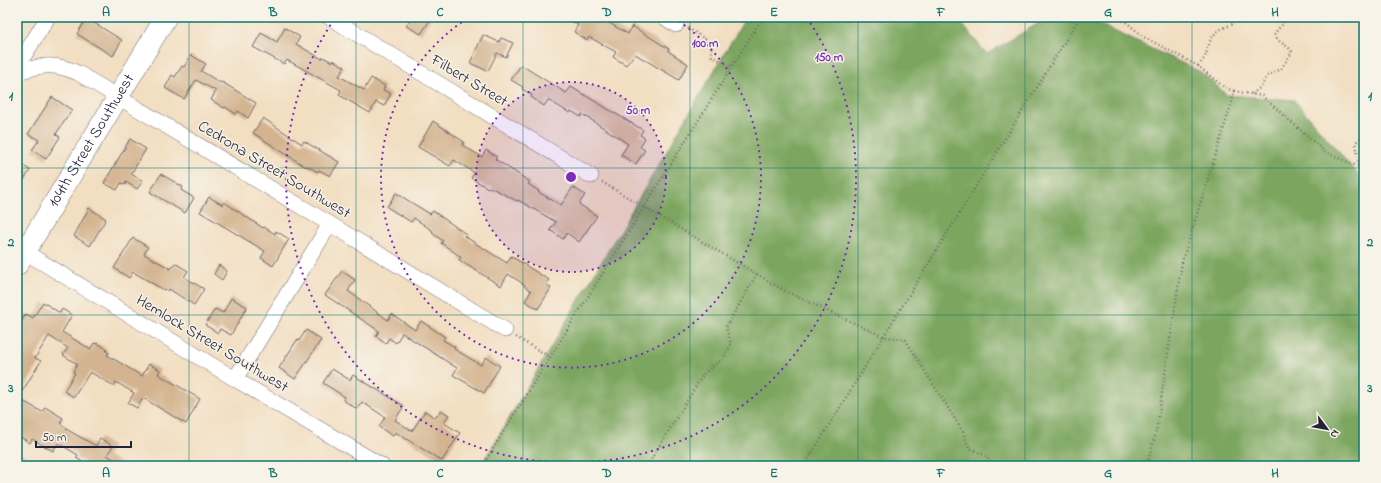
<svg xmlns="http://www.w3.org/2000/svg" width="1381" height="483" viewBox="0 0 1381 483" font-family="'Indie Flower',sans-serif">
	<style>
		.forest { fill: #7ca65f; stroke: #4f644d }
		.building { fill: #d4b490 }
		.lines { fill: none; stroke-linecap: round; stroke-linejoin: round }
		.street-casing { stroke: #6b646a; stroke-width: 16 }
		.secondary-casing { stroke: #6b646a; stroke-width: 22 }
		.path { stroke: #6b646a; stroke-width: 2.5; stroke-dasharray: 1 3; stroke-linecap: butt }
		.street { stroke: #fff; stroke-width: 15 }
		.secondary { stroke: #fff; stroke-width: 21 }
		.grid { fill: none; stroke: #0f766e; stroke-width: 1; stroke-opacity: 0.55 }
		.ring { fill: none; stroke: #7b2cbf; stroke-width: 2; stroke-dasharray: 2 4 }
		.labels { text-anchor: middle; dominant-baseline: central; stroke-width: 3; stroke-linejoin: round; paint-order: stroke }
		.street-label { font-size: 16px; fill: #22223b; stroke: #f7f3e8 }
		.centre { fill: #7b2cbf; stroke: #f7f3e8; stroke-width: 2 }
		.ring-label { font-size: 12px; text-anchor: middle; font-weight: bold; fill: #7b2cbf; stroke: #f7f3e8; stroke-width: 3; stroke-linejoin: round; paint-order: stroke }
		.neatline { fill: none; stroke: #0f766e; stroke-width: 1.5 }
		.grid-label { font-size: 13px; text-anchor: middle; font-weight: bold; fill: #0f766e }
	</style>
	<rect width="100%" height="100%" fill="#f7f3e8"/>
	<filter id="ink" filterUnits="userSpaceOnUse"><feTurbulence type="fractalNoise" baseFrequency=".025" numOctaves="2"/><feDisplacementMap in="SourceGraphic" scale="8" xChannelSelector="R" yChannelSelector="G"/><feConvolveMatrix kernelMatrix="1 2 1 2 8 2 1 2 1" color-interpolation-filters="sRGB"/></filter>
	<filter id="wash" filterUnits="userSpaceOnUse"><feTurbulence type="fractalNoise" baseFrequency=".012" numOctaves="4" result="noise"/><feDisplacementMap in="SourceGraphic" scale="16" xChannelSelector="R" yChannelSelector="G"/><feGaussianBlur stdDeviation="0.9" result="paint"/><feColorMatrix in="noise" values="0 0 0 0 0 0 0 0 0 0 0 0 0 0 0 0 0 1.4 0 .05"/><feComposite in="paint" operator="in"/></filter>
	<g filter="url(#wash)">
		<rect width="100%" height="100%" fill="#f2dec1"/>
		<polygon class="forest" points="746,17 956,17 987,54 1049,17 1084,17 1201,72 1227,95 1294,100 1360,177 1364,180 1364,466 481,466"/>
		<g id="blocks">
			<g class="building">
				<polygon points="412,17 432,17 421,34 406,26"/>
				<polygon points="565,17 599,17 628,34 632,26 669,49 668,51 688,64 679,80 635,54 626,65 613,57 616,52 589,37 587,40 574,32 578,25"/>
				<polygon points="86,18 122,40 113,56 77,34"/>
				<polygon points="285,28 300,37 296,44 322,59 323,57 332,62 333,60 345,67 339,76 364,90 371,78 385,86 383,90 391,94 384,106 376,102 370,113 339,95 341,90 287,60 284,64 253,47 261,33 277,42"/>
				<polygon points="483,35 499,42 501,38 513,43 506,57 497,53 488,71 470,63"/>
				<polygon points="191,55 206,64 201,71 221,83 222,82 256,103 248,118 238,111 236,114 225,107 224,108 211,100 216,91 196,80 184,99 165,88 172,75 175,77 182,66 184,67"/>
				<polygon points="521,65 566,93 571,87 643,130 640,135 645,138 640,147 645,150 636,164 621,155 628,144 607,130 582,114 581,117 571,111 570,113 548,100 544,106 531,97 532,95 522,89 523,87 511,80"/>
				<polygon points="52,97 72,110 56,134 60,137 46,159 32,150 39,140 28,134"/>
				<polygon points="263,118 302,144 304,141 339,162 330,176 319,170 318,172 307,166 306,167 253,133"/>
				<polygon points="433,121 464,142 462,145 482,157 486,150 497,157 495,159 530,182 528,184 539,191 538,192 561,205 573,187 585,195 579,204 597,216 579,242 567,233 563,239 550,230 556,222 518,200 517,201 490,187 488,188 471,178 475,173 454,160 450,166 418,147"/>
				<polygon points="130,139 146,149 131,174 143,181 137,189 126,182 125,185 121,183 117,190 104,183"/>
				<polygon points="17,162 30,170 17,191"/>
				<polygon points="161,174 183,187 181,190 194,198 185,213 150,192"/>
				<polygon points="396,193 430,214 433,211 466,234 464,236 507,263 511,256 549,280 546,284 551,288 538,309 525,301 531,291 524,286 525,285 508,274 501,286 459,260 461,257 441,243 443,241 432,233 433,231 414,218 411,222 387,207"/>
				<polygon points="209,197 223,205 224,202 263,228 264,227 275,234 276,231 289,239 273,266 261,258 265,251 200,212"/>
				<polygon points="89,208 106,219 90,246 74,236"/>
				<polygon points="133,238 148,247 144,254 171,269 175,263 188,271 184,277 204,289 194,305 169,289 168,291 165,289 164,290 133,272 129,278 114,268"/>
				<polygon points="219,265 227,271 222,280 214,274"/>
				<polygon points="342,271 355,280 348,291 388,320 392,314 415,330 421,321 445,337 443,340 455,347 454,349 481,365 486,357 500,366 484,393 453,375 457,368 402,333 396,343 389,338 386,343 376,336 379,331 325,295"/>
				<polygon points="231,298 247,307 231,335 220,329 218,333 205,325 215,309 223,313"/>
				<polygon points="43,302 60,313 62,309 72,315 62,332 90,349 94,343 96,344 97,343 107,349 106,351 109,353 107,355 142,376 149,364 160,370 158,374 200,399 186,424 143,398 137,408 128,403 134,393 116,382 114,386 90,372 74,397 64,391 75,373 73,372 77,364 63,355 68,348 49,336 35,358 41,361 18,398 42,412 45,407 63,418 60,423 67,428 66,429 96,446 100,438 113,446 107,455 125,466 90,466 76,458 78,455 58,443 53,451 32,439 30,443 17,435 17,329 26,314 33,318"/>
				<polygon points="306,330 321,340 295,379 279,368 297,340 299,341"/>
				<polygon points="332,369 350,380 353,375 404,406 395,420 412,431 425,411 435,418 441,410 449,415 444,423 460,433 442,461 395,432 393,436 379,427 385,417 362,402 357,409 343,400 345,397 323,383"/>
			</g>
		</g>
	</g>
	<g filter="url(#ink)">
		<use href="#blocks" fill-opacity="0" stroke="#6b646a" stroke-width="1"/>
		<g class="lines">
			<defs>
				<g id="street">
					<polyline points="329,17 591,176"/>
					<polyline points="664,17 676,25"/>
					<polyline points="17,67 48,17"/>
					<path d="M17 72C43 65 53 62 78 73L330 224 505 330"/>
					<polyline points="25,252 235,379 382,466"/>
					<polyline points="235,379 330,224"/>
					<polyline points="17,465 19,466"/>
				</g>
				<g id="secondary">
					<path id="s1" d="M17 265 166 17"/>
				</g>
			</defs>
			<use href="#street" class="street-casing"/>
			<use href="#secondary" class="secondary-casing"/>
			<g class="path">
				<polyline points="1115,17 1126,22 1144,37 1198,66 1225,88 1234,91 1232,102 1182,262 1156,432 1147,466"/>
				<polyline points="688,28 711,43 712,56 731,67"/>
				<path d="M1198 66C1200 64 1202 61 1204 59 1209 48 1208 39 1218 31 1225 26 1236 25 1238 17"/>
				<polyline points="1234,91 1262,96 1325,152 1364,169"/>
				<path d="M1252 94 1261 87 1267 76 1281 69 1292 52C1288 44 1278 44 1275 35L1277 30 1284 23V17"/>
				<polyline points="1359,165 1356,142 1364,135"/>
				<polyline points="602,182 785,291 884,337 905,339 963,432 969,448 985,455 993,466"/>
				<polyline points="516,337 550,357"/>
				<polyline points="482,466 763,17"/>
				<polyline points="647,466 704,373 724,358 731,344 726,327 757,274"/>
				<polyline points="804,466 1080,17"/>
			</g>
			<use href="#street" class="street"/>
			<use href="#secondary" class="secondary"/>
		</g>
	</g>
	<path class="grid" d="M189 17V466M356 17V466M523 17V466M690 17V466M858 17V466M1025 17V466M1192 17V466M17 168H1364M17 315H1364"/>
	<circle cx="571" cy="177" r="95" fill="#7b2cbf" fill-opacity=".12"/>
	<g class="ring">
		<circle cx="571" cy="177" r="95"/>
		<path d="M674 18A190 190 0 1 1 468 18"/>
		<path d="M807 18A285 285 0 1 1 335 18"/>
	</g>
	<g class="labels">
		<g class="street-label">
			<text transform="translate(469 81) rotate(31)">Filbert Street</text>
			<text stroke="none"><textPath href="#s1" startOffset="145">104th Street Southwest</textPath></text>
			<text transform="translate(274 170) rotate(31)">Cedrona Street Southwest</text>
			<text transform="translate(212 344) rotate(31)">Hemlock Street Southwest</text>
		</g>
	</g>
	<circle cx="571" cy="177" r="6" class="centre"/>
	<g class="ring-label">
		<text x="705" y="47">100 m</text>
		<text x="829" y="61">150 m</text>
		<text x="638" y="114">50 m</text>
	</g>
	<rect width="1381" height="483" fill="none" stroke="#f7f3e8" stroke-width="44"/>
	<g transform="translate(1327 429) rotate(122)" stroke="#f7f3e8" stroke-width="3" paint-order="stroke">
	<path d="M0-3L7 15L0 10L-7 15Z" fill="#22223b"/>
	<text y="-6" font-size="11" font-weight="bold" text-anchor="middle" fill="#22223b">N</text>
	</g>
	<path d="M36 441v6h95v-6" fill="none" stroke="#22223b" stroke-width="2"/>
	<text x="42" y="441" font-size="12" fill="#22223b" stroke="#f7f3e8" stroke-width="3" paint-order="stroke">50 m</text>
	<rect x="22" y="22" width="1337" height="439" class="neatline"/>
	<g class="grid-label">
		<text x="106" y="16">A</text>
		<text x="273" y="16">B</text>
		<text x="440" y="16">C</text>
		<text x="607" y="16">D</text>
		<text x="774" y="16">E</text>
		<text x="941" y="16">F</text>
		<text x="1108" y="16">G</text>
		<text x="1275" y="16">H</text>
		<text x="11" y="100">1</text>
		<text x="1370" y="100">1</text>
		<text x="11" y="246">2</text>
		<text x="1370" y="246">2</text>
		<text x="11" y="392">3</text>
		<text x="1370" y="392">3</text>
		<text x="106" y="477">A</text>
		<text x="273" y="477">B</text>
		<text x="440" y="477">C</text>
		<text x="607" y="477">D</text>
		<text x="774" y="477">E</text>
		<text x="941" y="477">F</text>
		<text x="1108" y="477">G</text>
		<text x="1275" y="477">H</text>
	</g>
</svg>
